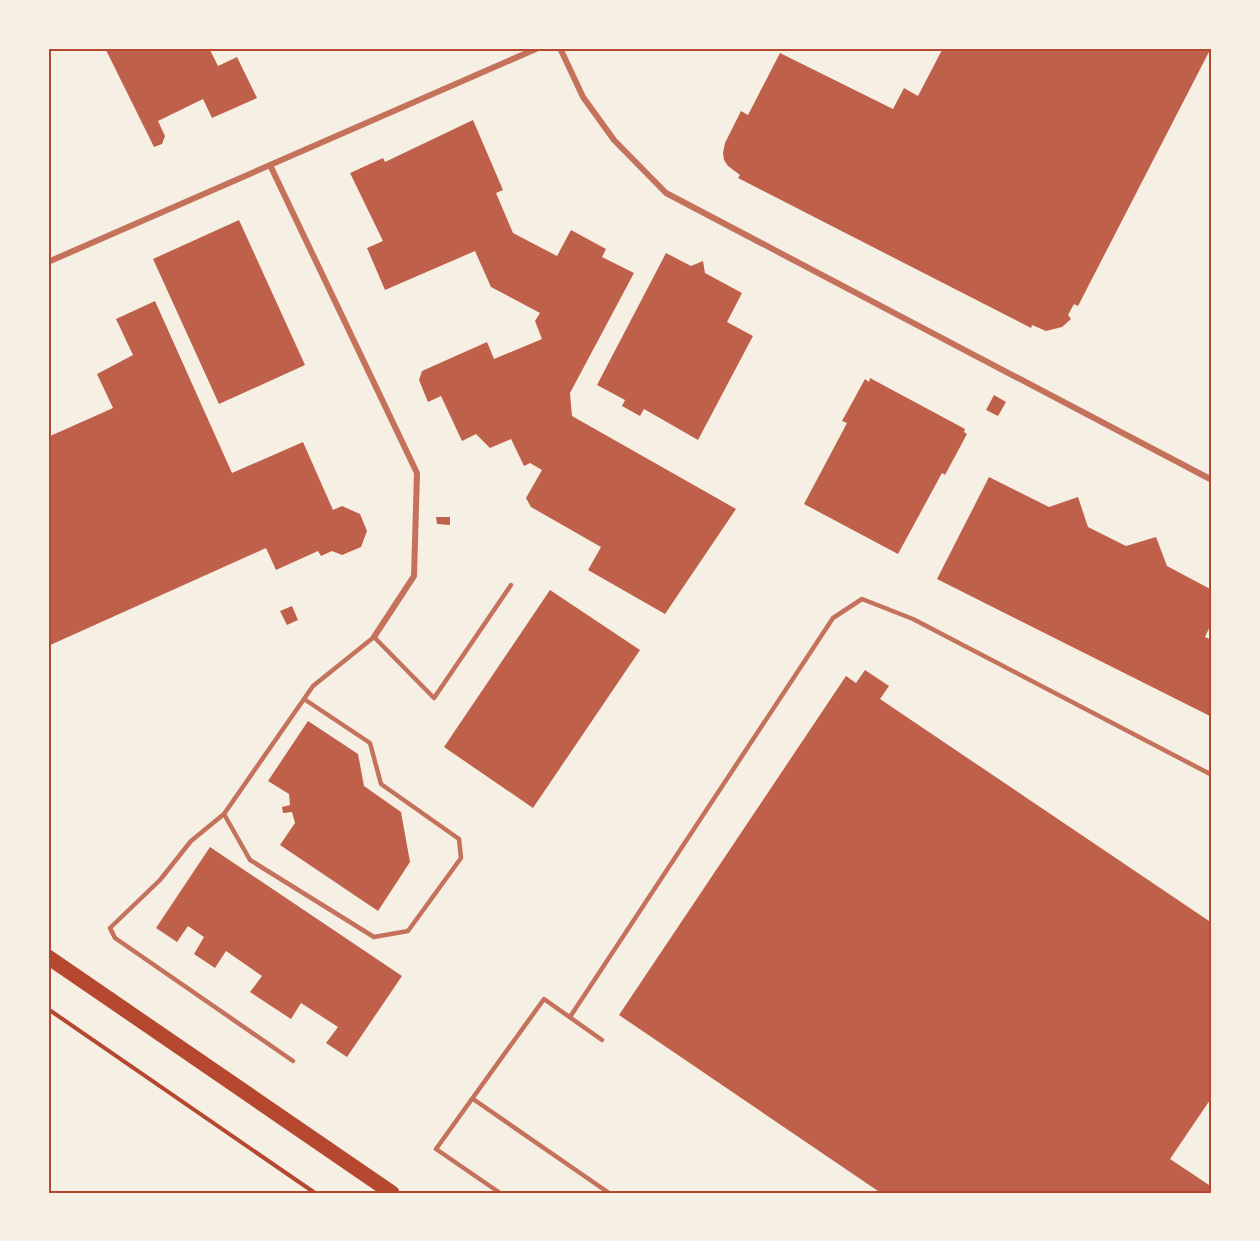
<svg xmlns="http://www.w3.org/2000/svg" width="1260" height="1241" viewBox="0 0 1260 1241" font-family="Manrope,sans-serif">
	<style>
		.building { fill: #bf614a }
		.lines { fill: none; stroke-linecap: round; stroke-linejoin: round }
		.path { stroke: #b5482f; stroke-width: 4 }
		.service { stroke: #c5725c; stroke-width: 4.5 }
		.minor { stroke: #c5725c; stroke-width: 6 }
		.primary { stroke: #b5482f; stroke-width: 15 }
		.neatline { fill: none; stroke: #b5482f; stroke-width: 2 }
	</style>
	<rect width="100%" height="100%" fill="#f6efe4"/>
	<g class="building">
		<polygon points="105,48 209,48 218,66 237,57 257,98 212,118 203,99 158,121 165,136 162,144 154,147"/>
		<polygon points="943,48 1211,48 1078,306 1074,304 1068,315 1071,319 1062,327 1046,331 1032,325 1031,328 738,178 740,175 728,166 724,160 723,153 725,143 741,111 748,115 780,53 893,109 904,88 918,96"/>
		<polygon points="473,120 503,190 496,193 513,233 557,256 571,230 606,249 602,257 634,273 570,393 572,416 736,509 665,614 588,570 601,547 531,507 526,498 542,470 530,463 524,466 511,439 490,448 476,434 462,441 441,396 428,402 419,380 422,371 487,342 494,359 542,339 535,321 540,313 491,287 475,251 385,290 367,248 383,241 350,173 383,158 385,162"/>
		<polygon points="239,220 305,365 219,404 153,259"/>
		<polygon points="666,253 691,266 703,261 705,273 742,293 727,322 753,336 698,440 644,409 640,416 622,406 625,400 597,385"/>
		<polygon points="155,301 232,473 303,442 333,510 342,506 360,514 367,531 361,547 342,555 332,551 321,556 318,551 276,570 266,548 48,646 48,437 113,408 97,374 133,355 116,319"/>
		<polygon points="870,378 965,429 964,432 967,434 945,475 942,473 898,554 804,504 847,423 842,421 865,379 869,382"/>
		<polygon points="994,395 1006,402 998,416 986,410"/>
		<polygon points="989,477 1049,507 1078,497 1088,527 1126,546 1156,537 1167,566 1212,590 1212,622 1205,637 1212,640 1212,717 937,579"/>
		<polygon points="436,517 450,517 450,525 437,524"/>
		<polygon points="550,590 640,650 533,808 444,747"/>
		<polygon points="292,606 298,620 287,625 280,611"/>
		<polygon points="865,670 889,686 880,699 1212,923 1212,1097 1170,1159 1212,1187 1210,1193 881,1193 619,1015 846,676 856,683"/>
		<polygon points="308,721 358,754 364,786 401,812 410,862 378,911 280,845 295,823 292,812 283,813 282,807 290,805 289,794 268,781"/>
		<polygon points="210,847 402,976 347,1057 326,1043 338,1027 301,1003 291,1019 250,992 262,976 226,951 215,968 194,954 204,937 188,926 177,942 156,928"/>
	</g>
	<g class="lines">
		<polyline class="path" points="48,1009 315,1193"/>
		<g class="service">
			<polyline points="304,699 370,743 381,784 459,839 461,858 408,931 374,937 250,860 224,814 304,699 313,686 374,637 434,698 511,585"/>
			<polyline points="224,814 191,841 160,880 110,928 115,938 293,1061"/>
			<polyline points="570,1017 833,618 862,599 913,619 1212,775"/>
			<polyline points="473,1099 609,1193"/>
			<polyline points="500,1193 436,1149 544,999 602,1040"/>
		</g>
		<g class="minor">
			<polyline points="560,48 583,97 614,140 666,193 1212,480"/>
			<polyline points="270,165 417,473 414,576 374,637"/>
			<polyline points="48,262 538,48"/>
		</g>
		<polyline class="primary" points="48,957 392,1193"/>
	</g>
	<rect width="1260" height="1241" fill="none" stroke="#f6efe4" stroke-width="99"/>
	<rect x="50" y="50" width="1160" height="1142" class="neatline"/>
</svg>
